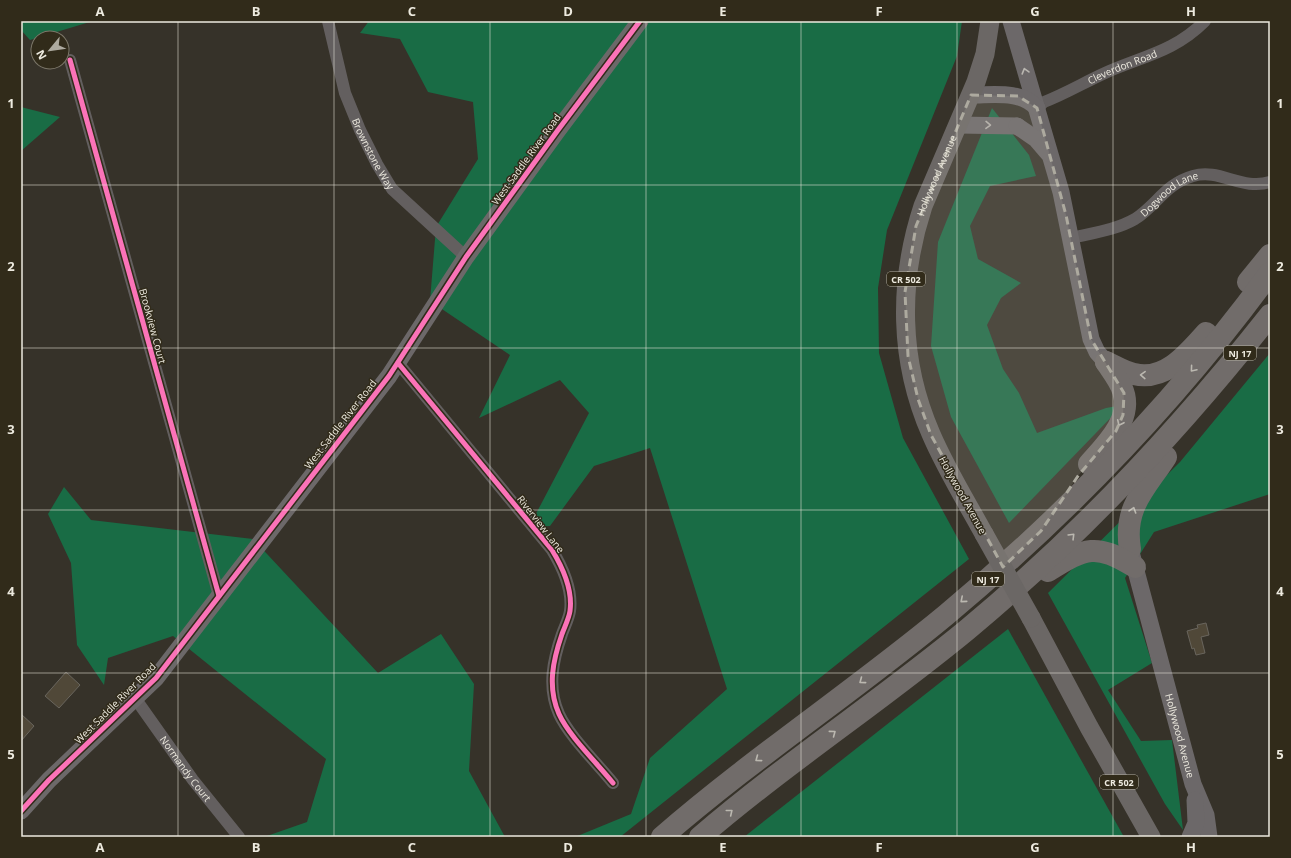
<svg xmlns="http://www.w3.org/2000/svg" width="1291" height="858" viewBox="0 0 1291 858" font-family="'Open Sans',sans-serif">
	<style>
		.forest { fill: #196c45 }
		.building { fill: #504838; stroke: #69655d }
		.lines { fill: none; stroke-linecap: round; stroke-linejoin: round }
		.street { stroke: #635f5f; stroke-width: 12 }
		.secondary { stroke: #6c6869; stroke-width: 17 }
		.primary { stroke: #6b6765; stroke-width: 19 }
		.highway { stroke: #716c6a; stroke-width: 22 }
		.primary-bridge { stroke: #6b6765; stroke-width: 19 }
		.cycleway-casing { stroke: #312b1a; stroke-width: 8 }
		.cycleway { stroke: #fb73b8; stroke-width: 5 }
		.oneway { stroke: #b9b6b0 }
		.oneway2 { stroke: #bbb8b0 }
		.marked { fill: #adaa9f; fill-opacity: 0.2; stroke: #adaa9f; stroke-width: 3; stroke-dasharray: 8 5; stroke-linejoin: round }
		.grid { fill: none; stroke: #edeadf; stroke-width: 1; stroke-opacity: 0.55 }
		.labels { text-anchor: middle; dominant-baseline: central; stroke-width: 3; stroke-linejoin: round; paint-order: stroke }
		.shield { fill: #312b1a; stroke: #b5b1a4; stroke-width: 1 }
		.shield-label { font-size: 9px; font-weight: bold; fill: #edeadf }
		.street-label { font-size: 10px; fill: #edeadf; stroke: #312b1a }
		.neatline { fill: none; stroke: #edeadf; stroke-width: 1.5 }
		.grid-label { font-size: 13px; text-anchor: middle; font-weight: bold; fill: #edeadf }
	</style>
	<rect width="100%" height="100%" fill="#363229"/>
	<g class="forest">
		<polygon points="21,21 93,21 30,40 21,30"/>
		<polygon points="369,21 962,21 957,56 887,230 878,288 879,353 903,438 969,559 620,837 575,837 631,814 650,758 727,689 650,448 594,466 550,526 529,527 589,413 560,380 479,418 510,355 430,301 436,227 478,159 473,102 428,92 400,39 360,33"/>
		<polygon points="21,107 60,117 21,151"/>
		<polygon points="992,108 1029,155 1036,176 990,186 970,226 978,259 1021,283 1001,298 987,325 1003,369 1019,393 1037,433 1106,408 1123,405 1009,523 951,417 931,346 938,242"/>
		<polygon points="1270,353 1270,494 1154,532 1125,578 1152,663 1108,690 1141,741 1172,740 1183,830 1165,804 1048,593 1180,462"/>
		<polygon points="64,487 91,520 253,539 378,673 441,634 474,684 469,771 505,837 264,837 307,822 326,759 173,636 108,658 104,685 77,645 71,563 48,514"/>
		<polygon points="1008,629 1124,837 744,837"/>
	</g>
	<g class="building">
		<polygon points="1206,623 1209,635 1201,637 1205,653 1196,655 1194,648 1192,649 1187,631 1198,628 1197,625"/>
		<polygon points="66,672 80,685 59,708 45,696"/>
		<polygon points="21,714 34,726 21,741"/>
	</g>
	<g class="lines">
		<g class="street">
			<path id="s1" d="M328 21 345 93 360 130 377 164 392 189 466 257"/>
			<polyline points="70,60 219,596"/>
			<path id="s2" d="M1037 108 1044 102C1065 94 1085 82 1105 73 1143 56 1174 52 1205 21"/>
			<path id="s3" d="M1071 238C1092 233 1116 230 1135 219 1157 205 1165 184 1193 176 1220 168 1242 191 1270 182"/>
			<path d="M398 363 552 550C563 568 573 589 570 611 569 618 565 626 562 634 553 660 547 687 559 714 569 736 597 763 613 783"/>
			<path id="s4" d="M135 698 193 780 239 837"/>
		</g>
		<g class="secondary">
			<polyline points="1011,21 1061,192 1091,339 1097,352 1106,362"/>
			<path d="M971 95C994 95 1020 90 1037 108"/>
			<polyline points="958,125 1017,126"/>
			<polyline points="1017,126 1036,139 1048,153"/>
			<path id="s5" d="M1132 556 1193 784 1206 815 1209 837"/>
			<polyline points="21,811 49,780 156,678 389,376 466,257 558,130 640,21"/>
			<polyline points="1190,837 1196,823 1195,800"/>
		</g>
		<g class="primary">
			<path id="s6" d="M984 534C966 501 946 469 931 434 899 361 898 282 923 206L976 82 985 54 990 21"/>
			<polyline points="1031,618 1089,727 1151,837"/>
		</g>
		<g class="highway">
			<polyline points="1248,282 1270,255"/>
			<path d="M1106 362C1115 366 1124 372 1134 374 1165 382 1188 353 1206 333"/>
			<path d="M1089 464C1106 445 1133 419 1123 391 1120 381 1112 371 1106 362"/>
			<path d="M1130 549C1123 507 1146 488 1166 457"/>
			<path d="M1048 571C1086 547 1096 543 1135 567"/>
			<path d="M662 837C753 758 853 692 946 615 1066 515 1177 400 1270 273"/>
			<path d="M700 837C786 763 881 701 968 629 1080 536 1180 429 1270 315"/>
		</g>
		<polyline class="primary-bridge" points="984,534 1031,618"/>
		<defs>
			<g id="cycleway">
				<polyline points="70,60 219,596"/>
				<path d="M398 363 552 550C563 568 573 589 570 611 569 618 565 626 562 634 553 660 547 687 559 714 569 736 597 763 613 783"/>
				<polyline points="21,811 49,780 156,678 389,376 466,257 558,130 640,21"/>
			</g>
		</defs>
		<use href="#cycleway" class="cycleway-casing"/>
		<use href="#cycleway" class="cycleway"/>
	</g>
	<defs><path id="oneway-chevron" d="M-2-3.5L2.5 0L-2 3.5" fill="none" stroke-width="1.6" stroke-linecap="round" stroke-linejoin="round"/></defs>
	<g class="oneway">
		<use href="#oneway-chevron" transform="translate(1025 71) rotate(-106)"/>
		<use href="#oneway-chevron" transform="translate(988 125) rotate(1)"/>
	</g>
	<g class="oneway2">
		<use href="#oneway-chevron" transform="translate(1193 369) rotate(130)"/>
		<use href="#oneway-chevron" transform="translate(1143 375) rotate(-178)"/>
		<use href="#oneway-chevron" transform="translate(1120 423) rotate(115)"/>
		<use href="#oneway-chevron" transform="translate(1133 510) rotate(-72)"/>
		<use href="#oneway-chevron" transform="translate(1072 536) rotate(-45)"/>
		<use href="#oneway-chevron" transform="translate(963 600) rotate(139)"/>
		<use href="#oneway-chevron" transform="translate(862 681) rotate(143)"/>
		<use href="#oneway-chevron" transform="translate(833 733) rotate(-37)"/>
		<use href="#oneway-chevron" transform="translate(758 759) rotate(143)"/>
		<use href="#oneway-chevron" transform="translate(730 812) rotate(-39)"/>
	</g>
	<path class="marked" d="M971 95 1018 96 1037 108 1066 215 1091 339 1124 393 1123 415 1116 431 1078 476 1041 531 1003 567 931 435 918 399 908 356 905 292 916 226Z"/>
	<path class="grid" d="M178 21V837M334 21V837M490 21V837M646 21V837M801 21V837M957 21V837M1113 21V837M21 185H1270M21 348H1270M21 510H1270M21 673H1270"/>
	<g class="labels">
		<g class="shield">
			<rect x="887" y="272" width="38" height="14" rx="3"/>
			<rect x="1224" y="346" width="32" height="14" rx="3"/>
			<rect x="972" y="572" width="32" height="14" rx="3"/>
			<rect x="1100" y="775" width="38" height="14" rx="3"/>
		</g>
		<g class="shield-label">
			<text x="906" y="279">CR 502</text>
			<text x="1240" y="353">NJ 17</text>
			<text x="988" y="579">NJ 17</text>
			<text x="1119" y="782">CR 502</text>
		</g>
		<g class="street-label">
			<text stroke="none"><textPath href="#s2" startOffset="95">Cleverdon Road</textPath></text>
			<text stroke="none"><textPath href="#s1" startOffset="141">Brownstone Way</textPath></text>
			<text transform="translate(526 159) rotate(-54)">West Saddle River Road</text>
			<text stroke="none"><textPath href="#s6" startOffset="380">Hollywood Avenue</textPath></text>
			<text stroke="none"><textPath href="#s3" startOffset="110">Dogwood Lane</textPath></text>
			<text transform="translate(153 326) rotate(75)">Brookview Court</text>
			<text transform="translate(340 424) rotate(-52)">West Saddle River Road</text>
			<text transform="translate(963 495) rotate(61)">Hollywood Avenue</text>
			<text transform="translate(541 524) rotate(52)">Riverview Lane</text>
			<text transform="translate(115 703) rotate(-45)">West Saddle River Road</text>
			<text stroke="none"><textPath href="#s5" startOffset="186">Hollywood Avenue</textPath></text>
			<text stroke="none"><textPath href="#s4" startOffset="87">Normandy Court</textPath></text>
		</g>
	</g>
	<rect width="1291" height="858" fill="none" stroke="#312b1a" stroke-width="44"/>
	<g transform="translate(50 50) rotate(241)"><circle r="19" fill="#312b1a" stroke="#7c7769"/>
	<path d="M0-3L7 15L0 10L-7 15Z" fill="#adaa9f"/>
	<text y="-6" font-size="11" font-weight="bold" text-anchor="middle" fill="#edeadf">N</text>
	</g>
	<rect x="22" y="22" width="1247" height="814" class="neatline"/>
	<g class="grid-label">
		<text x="100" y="16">A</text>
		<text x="256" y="16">B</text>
		<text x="412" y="16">C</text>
		<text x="568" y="16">D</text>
		<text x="723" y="16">E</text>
		<text x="879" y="16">F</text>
		<text x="1035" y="16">G</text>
		<text x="1191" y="16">H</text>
		<text x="11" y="108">1</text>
		<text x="1280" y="108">1</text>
		<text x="11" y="271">2</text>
		<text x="1280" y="271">2</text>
		<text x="11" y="434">3</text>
		<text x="1280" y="434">3</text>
		<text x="11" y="596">4</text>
		<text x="1280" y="596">4</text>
		<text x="11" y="759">5</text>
		<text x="1280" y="759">5</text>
		<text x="100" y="852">A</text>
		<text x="256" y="852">B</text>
		<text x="412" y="852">C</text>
		<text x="568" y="852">D</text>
		<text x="723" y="852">E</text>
		<text x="879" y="852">F</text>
		<text x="1035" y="852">G</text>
		<text x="1191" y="852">H</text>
	</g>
</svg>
